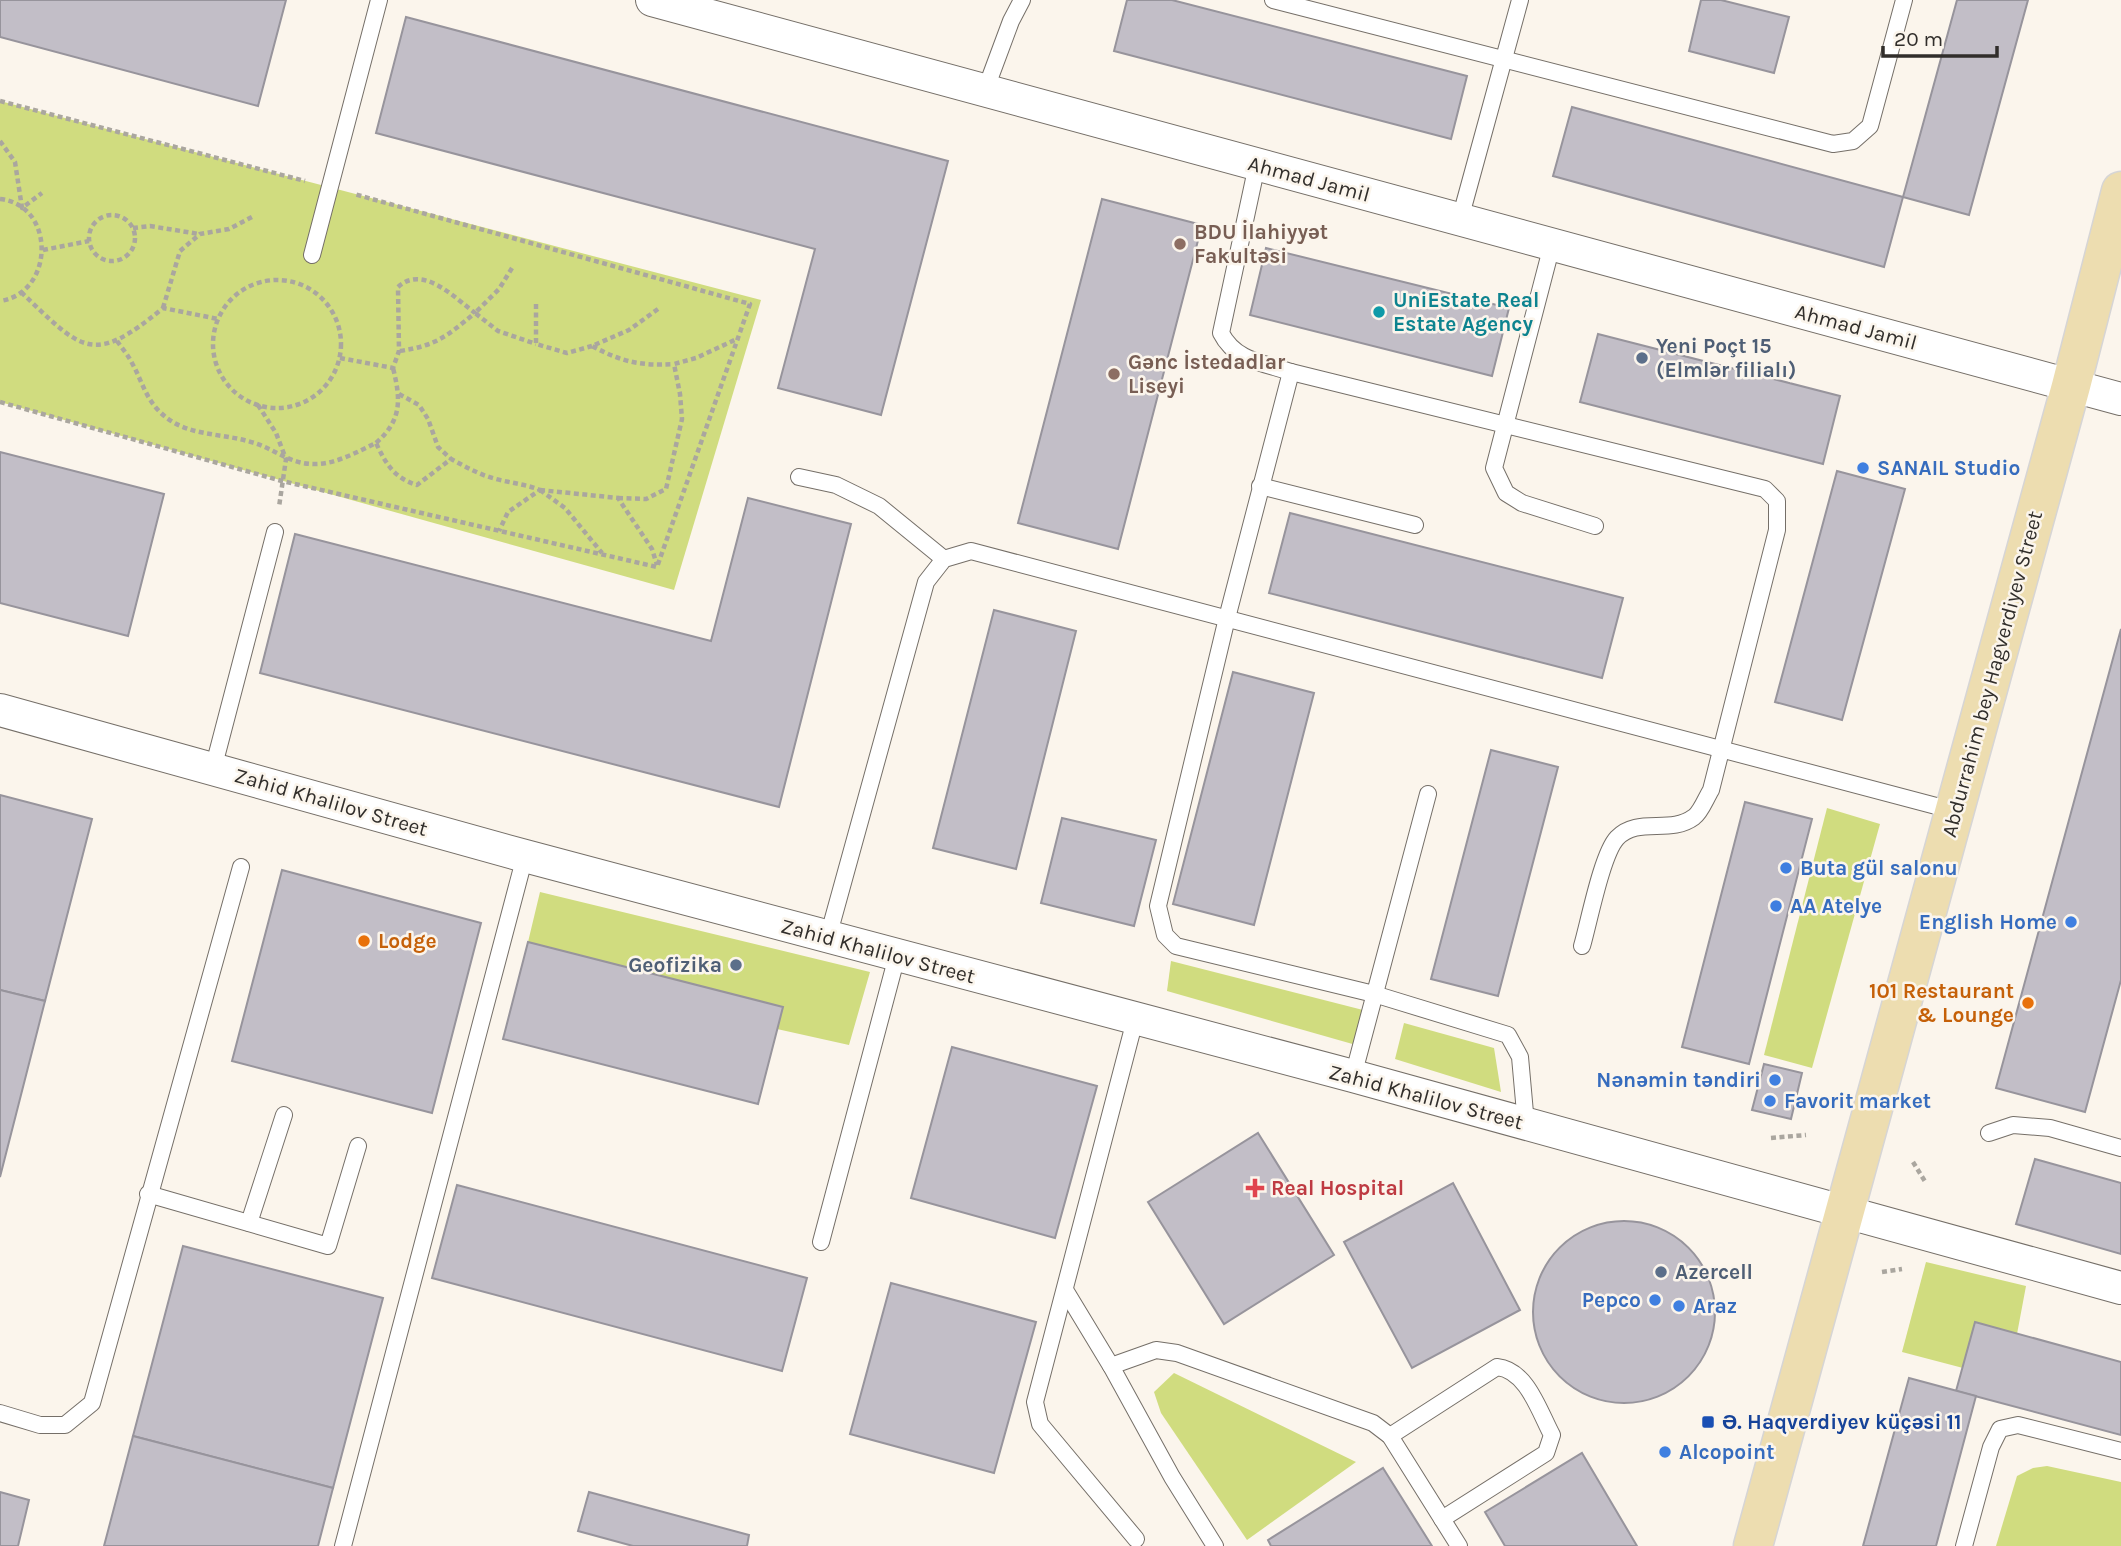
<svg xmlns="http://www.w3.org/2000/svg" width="2121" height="1546" viewBox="0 0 2121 1546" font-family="Karla,sans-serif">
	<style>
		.green { fill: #d0dc7f }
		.building { fill: #c2bec7; stroke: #97949c; stroke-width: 2 }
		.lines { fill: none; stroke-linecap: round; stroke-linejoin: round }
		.lane-casing { stroke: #756f68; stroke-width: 18 }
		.street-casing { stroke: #756f68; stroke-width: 34 }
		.primary-casing { stroke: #d6d5d5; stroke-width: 41 }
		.path { stroke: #aaa69f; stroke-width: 4.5; stroke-dasharray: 5 3.5; stroke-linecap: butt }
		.lane { stroke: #fff; stroke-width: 16 }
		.street { stroke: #fff; stroke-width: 32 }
		.primary { stroke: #edddb0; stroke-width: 38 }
		.education-dot { fill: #8d6e63; stroke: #fbf5ec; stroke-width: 2.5 }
		.culture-dot { fill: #0f9aa8; stroke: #fbf5ec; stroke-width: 2.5 }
		.service-dot { fill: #5c6f8a; stroke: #fbf5ec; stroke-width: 2.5 }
		.shop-dot { fill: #3f7fe0; stroke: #fbf5ec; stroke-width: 2.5 }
		.food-dot { fill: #e8710a; stroke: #fbf5ec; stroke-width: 2.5 }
		.health-dot { fill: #e0444e; stroke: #fbf5ec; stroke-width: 2.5 }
		.transit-dot { fill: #1a4fb4; stroke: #fbf5ec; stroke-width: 2.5 }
		.labels { text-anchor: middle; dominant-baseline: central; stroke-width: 5; stroke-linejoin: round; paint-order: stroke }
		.street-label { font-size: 21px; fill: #312e2b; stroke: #fbf5ec }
		.education-label { font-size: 21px; font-weight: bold; fill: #785e54; stroke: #fbf5ec; text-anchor: start }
		.culture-label { font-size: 21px; font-weight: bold; fill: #0d838f; stroke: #fbf5ec; text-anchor: start }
		.service-label { font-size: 21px; font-weight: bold; fill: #4e5e75; stroke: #fbf5ec; text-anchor: start }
		.shop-label { font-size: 21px; font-weight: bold; fill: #366cbe; stroke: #fbf5ec; text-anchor: start }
		.food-label { font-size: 21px; font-weight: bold; fill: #c56008; stroke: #fbf5ec; text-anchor: start }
		.health-label { font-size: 21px; font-weight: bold; fill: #be3a42; stroke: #fbf5ec; text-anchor: start }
		.transit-label { font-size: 21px; font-weight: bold; fill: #164399; stroke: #fbf5ec; text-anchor: start }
	</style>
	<rect width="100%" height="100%" fill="#fbf5ec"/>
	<g class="green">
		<polygon points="0,101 761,300 674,590 0,402"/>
		<polygon points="1827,808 1880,824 1812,1068 1764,1055"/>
		<polygon points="540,892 870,972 849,1045 777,1029 782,1007 528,942"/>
		<polygon points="1171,961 1363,1010 1356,1045 1167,991"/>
		<polygon points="1404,1023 1494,1048 1501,1092 1395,1059"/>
		<polygon points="1926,1262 2026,1286 2017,1334 1963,1368 1902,1352"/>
		<polygon points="1174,1373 1356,1462 1247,1540 1161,1413 1154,1392"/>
		<polygon points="2047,1466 2121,1482 2121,1546 1996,1546 2017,1476 2033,1468"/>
	</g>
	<g class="building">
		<polygon points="0,0 286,0 258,106 0,37"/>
		<polygon points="1127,0 1172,0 1467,76 1451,139 1114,51"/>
		<polygon points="1701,0 1721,0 1789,17 1774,73 1689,51"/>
		<polygon points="1957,0 2028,0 1969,215 1903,197"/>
		<polygon points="406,17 948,161 881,415 778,388 815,249 376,133"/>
		<polygon points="1572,107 1903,197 1884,267 1553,176"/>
		<polygon points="1102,199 1202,225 1118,549 1018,523"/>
		<polygon points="1266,248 1509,308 1492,376 1250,315"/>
		<polygon points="1598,334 1840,396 1823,464 1580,402"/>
		<polygon points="0,452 164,494 128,636 0,603"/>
		<polygon points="1837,471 1905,489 1842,720 1775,702"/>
		<polygon points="748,498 851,524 779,807 260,673 295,534 711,641"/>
		<polygon points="1290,513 1623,598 1602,678 1269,593"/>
		<polygon points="994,610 1076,631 1016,869 933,848"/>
		<polygon points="2121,629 2121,980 2085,1112 1996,1088"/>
		<polygon points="1233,672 1314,693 1254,925 1173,904"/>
		<polygon points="1491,750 1558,767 1498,996 1431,979"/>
		<polygon points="0,795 92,819 45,1001 0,990"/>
		<polygon points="1745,802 1812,819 1749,1064 1682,1047"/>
		<polygon points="1062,818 1156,840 1134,926 1041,903"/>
		<polygon points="282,870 481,923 432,1113 232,1061"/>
		<polygon points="528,942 783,1007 758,1104 503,1039"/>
		<polygon points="0,990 45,1001 0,1177"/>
		<polygon points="952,1047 1097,1086 1055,1238 911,1198"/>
		<polygon points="1764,1064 1802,1073 1791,1119 1752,1110"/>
		<polygon points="1258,1133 1334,1255 1224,1324 1148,1202"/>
		<polygon points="2035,1159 2121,1183 2121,1254 2016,1224"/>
		<polygon points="1453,1183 1520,1310 1412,1368 1344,1242"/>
		<polygon points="457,1185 807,1278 782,1371 432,1278"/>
		<circle cx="1624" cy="1312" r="91"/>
		<polygon points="183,1246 383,1298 333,1488 133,1436"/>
		<polygon points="891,1283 1036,1322 994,1473 850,1434"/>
		<polygon points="1975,1322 2121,1362 2121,1435 1956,1391"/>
		<polygon points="1909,1378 1976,1396 1936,1546 1863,1546"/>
		<polygon points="133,1436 333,1488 318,1546 104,1546"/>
		<polygon points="1582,1453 1637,1546 1505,1546 1485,1512"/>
		<polygon points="1383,1468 1432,1546 1271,1546 1268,1540"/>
		<polygon points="0,1492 29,1500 18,1546 0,1546"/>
		<polygon points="589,1492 749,1535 747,1546 633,1546 578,1531"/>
	</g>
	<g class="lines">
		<defs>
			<g id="lane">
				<polyline points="1273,0 1833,144 1853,141 1870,126 1904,0"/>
				<polyline points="985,91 1011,21 1022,0"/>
				<path d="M1257 165 1221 333C1235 361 1264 363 1291 372L1765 489 1777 501V530L1711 790C1706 798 1701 812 1694 817 1670 835 1638 816 1617 838 1602 854 1589 922 1582 946"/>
				<polyline points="1460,219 1520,0"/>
				<polyline points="1552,245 1494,468 1506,493 1522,503 1595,526"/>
				<polyline points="312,255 379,0"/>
				<polyline points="1291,372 1227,618 1158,906 1165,935 1176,946 1374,994 1508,1035 1520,1057 1526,1124"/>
				<polyline points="799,477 836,485 879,506 944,559"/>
				<polyline points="1260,486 1415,525"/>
				<polyline points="213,769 275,532"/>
				<polyline points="828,937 926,582 944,559 971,551 1955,811"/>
				<polyline points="1135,1020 1035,1402 1040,1424 1136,1539"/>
				<polyline points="1353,1076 1428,794"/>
				<polyline points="1989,1133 2013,1125 2050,1128 2121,1148"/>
				<polyline points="148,1194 328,1246 358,1146"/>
				<polyline points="249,1223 284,1115"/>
				<polyline points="821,1242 897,956"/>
				<polyline points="1065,1290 1111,1366"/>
				<polyline points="0,1413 40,1425 65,1425 92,1403 241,867"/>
				<path d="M1390 1436 1497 1367C1527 1370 1539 1411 1552 1435L1546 1453 1442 1519"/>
				<polyline points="343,1546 525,856"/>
				<polyline points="1215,1546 1172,1477 1111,1366 1156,1350 1177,1353 1373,1423 1390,1436 1459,1546"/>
				<polyline points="1964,1546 1991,1447 2000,1429 2018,1425 2121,1451"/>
			</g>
			<g id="street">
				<polyline points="652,0 2121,399"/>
				<polyline points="0,710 525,856 1353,1076 2121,1288"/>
			</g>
			<polyline id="primary" points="1753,1546 2071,386 2121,191"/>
		</defs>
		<use href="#lane" class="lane-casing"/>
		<use href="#street" class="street-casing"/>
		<use href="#primary" class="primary-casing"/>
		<g class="path">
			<polyline points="0,101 305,181"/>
			<polyline points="0,141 15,162 22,208 42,193"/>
			<path d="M0 199C56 205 55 293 0 301"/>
			<circle cx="112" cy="238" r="23"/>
			<polyline points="133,228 150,226 199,234"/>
			<polyline points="43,250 89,241"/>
			<polyline points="512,268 499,289 475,313 498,331 536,344"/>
			<circle cx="277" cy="344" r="64"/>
			<path d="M21 292C82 350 92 367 163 308L218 319"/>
			<polyline points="536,304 536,344 567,353 592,346"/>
			<polyline points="163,308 180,251 200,234 229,229 252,217"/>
			<path d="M658 309 629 330 592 346C622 362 640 366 674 364"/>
			<path d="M117 341C122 348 128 355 132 363 141 379 145 396 158 410 183 437 218 432 251 442 274 448 290 465 316 464 336 464 359 451 376 443 386 464 394 478 417 485L451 459C466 467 480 475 496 479 511 483 525 484 540 490L508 512 499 531"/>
			<path d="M340 358 393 368 399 351 398 287C423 264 455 298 475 313 447 336 436 346 399 351"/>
			<polyline points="399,394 419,405 428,419 438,447 451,459"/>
			<polyline points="0,402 282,481 657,567 750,304 354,194"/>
			<polyline points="258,405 276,433 286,459 279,507"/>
			<path d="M376 443C402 420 401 400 393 368"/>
			<polyline points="540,490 618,498 652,549 657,565"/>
			<polyline points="540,490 565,508 602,553"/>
			<polyline points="618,498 646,499 666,489 682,419 680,394 674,364 696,358 739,338"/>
			<polyline points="1771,1138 1806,1135"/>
			<polyline points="1913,1162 1926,1183"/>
			<polyline points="1882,1272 1902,1269"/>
		</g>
		<use href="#lane" class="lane"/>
		<use href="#street" class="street"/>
		<use href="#primary" class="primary"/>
	</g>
	<g class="education-dot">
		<circle cx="1180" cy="244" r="7"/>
		<circle cx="1114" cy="374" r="7"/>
	</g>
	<circle class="culture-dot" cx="1379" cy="312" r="7"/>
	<g class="service-dot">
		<circle cx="1642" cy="358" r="7"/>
		<circle cx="736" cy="965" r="7"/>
		<circle cx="1661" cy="1272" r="7"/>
	</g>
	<g class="shop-dot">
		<circle cx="1863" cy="468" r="7"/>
		<circle cx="1786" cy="868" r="7"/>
		<circle cx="1776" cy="906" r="7"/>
		<circle cx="2071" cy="922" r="7"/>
		<circle cx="1775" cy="1080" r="7"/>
		<circle cx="1770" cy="1101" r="7"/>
		<circle cx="1655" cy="1300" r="7"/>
		<circle cx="1679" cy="1306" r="7"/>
		<circle cx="1665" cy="1452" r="7"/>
	</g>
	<g class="food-dot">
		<circle cx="364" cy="941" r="7"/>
		<circle cx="2028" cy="1003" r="7"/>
	</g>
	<path class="health-dot" d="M1251.5 1177.5h7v7h7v7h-7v7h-7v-7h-7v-7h7z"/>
	<rect class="transit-dot" x="1701" y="1415" width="14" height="14" rx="3.5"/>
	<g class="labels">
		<g class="street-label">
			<text transform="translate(1309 179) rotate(15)">Ahmad Jamil</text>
			<text transform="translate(1856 327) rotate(15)">Ahmad Jamil</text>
			<text transform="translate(1992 674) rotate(-75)">Abdurrahim bey Hagverdiyev Street</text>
			<text transform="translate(331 802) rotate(16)">Zahid Khalilov Street</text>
			<text transform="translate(878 951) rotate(15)">Zahid Khalilov Street</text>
			<text transform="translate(1426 1097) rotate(15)">Zahid Khalilov Street</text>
		</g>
		<g class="education-label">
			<text x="1194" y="232">BDU İlahiyyət<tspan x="1194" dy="24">Fakultəsi</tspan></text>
			<text x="1128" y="362">Gənc İstedadlar<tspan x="1128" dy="24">Liseyi</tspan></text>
		</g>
		<g class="culture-label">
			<text x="1393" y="300">UniEstate Real<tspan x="1393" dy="24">Estate Agency</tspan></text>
		</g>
		<g class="service-label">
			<text x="1656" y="346">Yeni Poçt 15<tspan x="1656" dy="24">(Elmlər filialı)</tspan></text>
			<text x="722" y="965" text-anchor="end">Geofizika</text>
			<text x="1675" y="1272">Azercell</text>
		</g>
		<g class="shop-label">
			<text x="1877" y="468">SANAIL Studio</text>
			<text x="1800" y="868">Buta gül salonu</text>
			<text x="1790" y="906">AA Atelye</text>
			<text x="2057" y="922" text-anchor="end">English Home</text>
			<text x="1761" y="1080" text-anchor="end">Nənəmin təndiri</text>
			<text x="1784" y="1101">Favorit market</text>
			<text x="1641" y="1300" text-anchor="end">Pepco</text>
			<text x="1693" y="1306">Araz</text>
			<text x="1679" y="1452">Alcopoint</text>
		</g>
		<g class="food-label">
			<text x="378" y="941">Lodge</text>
			<text x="2014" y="991" text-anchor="end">101 Restaurant<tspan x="2014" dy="24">&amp; Lounge</tspan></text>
		</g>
		<g class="health-label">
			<text x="1271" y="1188">Real Hospital</text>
		</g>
		<g class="transit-label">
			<text x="1722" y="1422">Ə. Haqverdiyev küçəsi 11</text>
		</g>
	</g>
	<path d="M1883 46v10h114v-10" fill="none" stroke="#312e2b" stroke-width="3.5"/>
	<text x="1894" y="46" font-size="21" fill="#312e2b" stroke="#fbf5ec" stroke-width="5" paint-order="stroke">20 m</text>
</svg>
